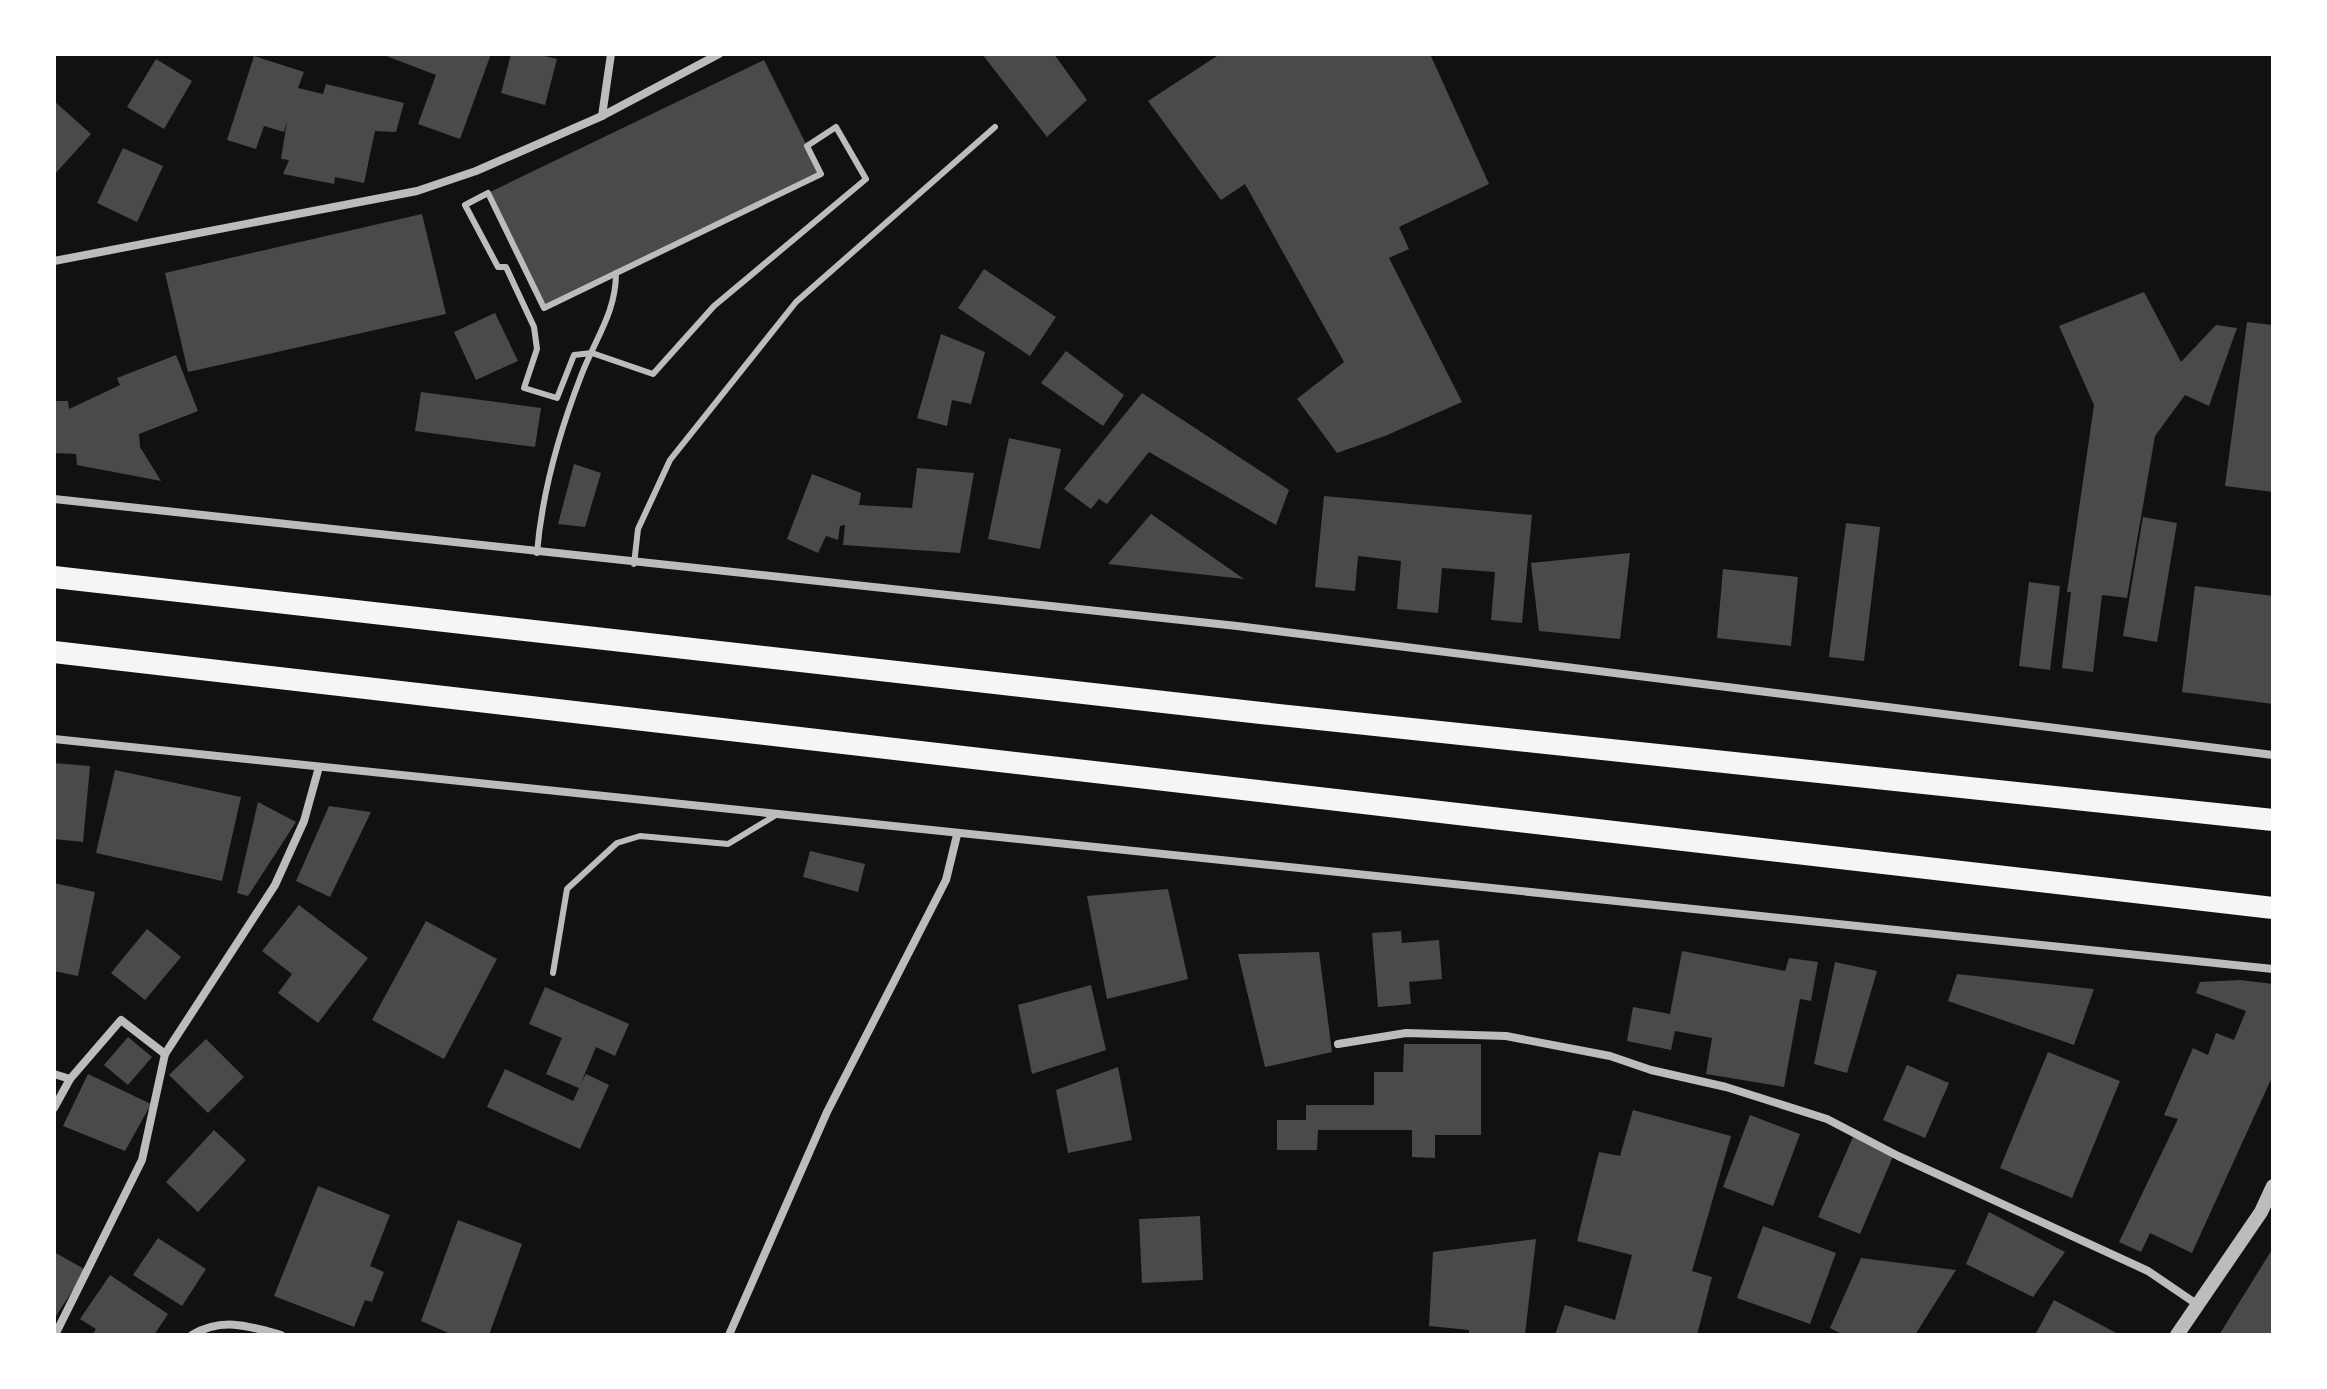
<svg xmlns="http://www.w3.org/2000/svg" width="2327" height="1389" viewBox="0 0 2327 1389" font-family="'Exo 2',sans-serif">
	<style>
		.building { fill: #4a4a4a }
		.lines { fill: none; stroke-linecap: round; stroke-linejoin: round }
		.service { stroke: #bcbcbc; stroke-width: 6 }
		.minor { stroke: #bcbcbc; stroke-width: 8 }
		.tertiary { stroke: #bcbcbc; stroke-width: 14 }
		.trunk { stroke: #f5f5f5; stroke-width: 22 }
	</style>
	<rect width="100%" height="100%" fill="#111"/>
	<g class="building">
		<polygon points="381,54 491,54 460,139 418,124 436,75"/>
		<polygon points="511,54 536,54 557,59 545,105 501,93"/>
		<polygon points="982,54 1054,54 1087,100 1047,137"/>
		<polygon points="1220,54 1430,54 1489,184 1399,227 1409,249 1389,258 1462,402 1385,436 1337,453 1297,399 1344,362 1245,184 1221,200 1148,101"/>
		<polygon points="254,56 304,72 298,88 323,94 326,84 404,103 396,132 375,131 364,183 335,177 334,184 283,174 289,160 281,159 287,121 284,132 264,126 256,149 227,140"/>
		<polygon points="156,59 192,81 164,129 127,107"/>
		<polygon points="764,60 821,174 544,308 488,193"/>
		<polygon points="54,101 91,134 54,175"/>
		<polygon points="123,148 163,166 137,222 97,203"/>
		<polygon points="422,214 446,314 188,372 165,273"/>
		<polygon points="984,269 1056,317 1030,356 958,308"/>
		<polygon points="2144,292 2181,362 2216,325 2237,328 2209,406 2185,395 2155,436 2127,598 2102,595 2093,672 2062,668 2071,592 2067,592 2094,405 2059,326"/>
		<polygon points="495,313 518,361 476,380 454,332"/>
		<polygon points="2247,322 2273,325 2273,492 2225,486"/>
		<polygon points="941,334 985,352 971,404 952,400 947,426 917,418"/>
		<polygon points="1066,351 1124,395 1103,426 1041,383"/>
		<polygon points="176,355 198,411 139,434 140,447 161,481 77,465 76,454 54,453 54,401 68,401 69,409 120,385 117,378"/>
		<polygon points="421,392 541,408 535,447 415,431"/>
		<polygon points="1142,393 1289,490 1276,525 1149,452 1107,504 1099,499 1091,509 1064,489"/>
		<polygon points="1009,438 1061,449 1040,549 988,539"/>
		<polygon points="574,464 601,473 585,527 558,524"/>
		<polygon points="917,468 974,473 960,553 843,545 845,525 840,526 838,540 826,536 818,553 787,539 812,474 861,493 859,505 912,508"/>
		<polygon points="1324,496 1532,515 1522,623 1491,620 1495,572 1442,568 1438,613 1397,609 1401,561 1358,556 1355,591 1315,587"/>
		<polygon points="1151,514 1244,579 1108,564"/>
		<polygon points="2143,517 2177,523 2157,642 2123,636"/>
		<polygon points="1846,523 1880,527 1864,661 1829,657"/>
		<polygon points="1630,553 1620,639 1539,631 1531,563"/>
		<polygon points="1723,569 1798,577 1791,646 1717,638"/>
		<polygon points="2029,582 2060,586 2050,670 2019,666"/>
		<polygon points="2195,586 2273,596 2273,704 2182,692"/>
		<polygon points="54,763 90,766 83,842 54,839"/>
		<polygon points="115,770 241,797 222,881 96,853"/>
		<polygon points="258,802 296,822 248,896 237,893"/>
		<polygon points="329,806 371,812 330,897 296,881"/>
		<polygon points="810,851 865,864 858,892 803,877"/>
		<polygon points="54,883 95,892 78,976 54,971"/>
		<polygon points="1168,889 1188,979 1107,999 1087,896"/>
		<polygon points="299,905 368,958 318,1023 278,993 292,974 262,951"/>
		<polygon points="426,921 497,959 444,1059 372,1020"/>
		<polygon points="147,929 181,957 145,1000 111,973"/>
		<polygon points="1401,931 1402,943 1439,940 1442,979 1409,982 1411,1004 1378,1007 1372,933"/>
		<polygon points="1682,951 1785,971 1789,958 1818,962 1811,1001 1800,999 1784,1087 1706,1074 1712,1038 1675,1031 1671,1050 1627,1041 1633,1007 1670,1014"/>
		<polygon points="1319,952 1332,1052 1265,1067 1238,954"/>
		<polygon points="1835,962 1877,971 1847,1073 1814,1064"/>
		<polygon points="1957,974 2094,989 2074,1045 1948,1001"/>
		<polygon points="2240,980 2273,984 2273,1075 2192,1253 2150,1233 2141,1252 2119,1242 2178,1119 2164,1115 2193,1048 2208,1055 2216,1033 2234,1040 2246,1011 2196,993 2200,982"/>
		<polygon points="1091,985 1106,1050 1032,1074 1018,1005"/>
		<polygon points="545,987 629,1024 615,1056 596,1047 581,1083 586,1074 609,1085 580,1149 487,1107 505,1069 573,1101 579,1088 546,1074 562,1038 529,1024"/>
		<polygon points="128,1037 152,1057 128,1085 104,1065"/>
		<polygon points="206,1039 244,1077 208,1113 169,1075"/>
		<polygon points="1404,1044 1481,1044 1481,1135 1435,1135 1435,1158 1412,1157 1412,1130 1318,1130 1317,1150 1277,1150 1277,1120 1306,1120 1306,1105 1374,1105 1374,1072 1403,1072"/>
		<polygon points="2048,1052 2120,1081 2072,1198 2000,1168"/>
		<polygon points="1907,1065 1949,1083 1925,1138 1883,1120"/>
		<polygon points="1118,1067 1132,1140 1068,1153 1056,1090"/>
		<polygon points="88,1074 151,1104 125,1151 63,1126"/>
		<polygon points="1633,1110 1731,1136 1692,1271 1712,1277 1697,1335 1555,1335 1565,1305 1615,1320 1632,1255 1577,1241 1599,1152 1620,1156"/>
		<polygon points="1750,1115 1800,1134 1773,1206 1723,1187"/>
		<polygon points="214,1130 246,1160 198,1212 166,1182"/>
		<polygon points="1853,1137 1894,1154 1860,1234 1818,1217"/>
		<polygon points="318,1186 390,1215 370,1266 384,1272 372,1302 365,1300 354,1327 274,1296"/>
		<polygon points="1989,1212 2065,1252 2033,1297 1966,1264"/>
		<polygon points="1200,1216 1203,1280 1142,1283 1139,1219"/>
		<polygon points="458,1220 522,1244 489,1335 453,1335 421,1321"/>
		<polygon points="1763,1226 1836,1253 1810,1324 1737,1298"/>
		<polygon points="158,1238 206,1269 182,1306 133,1275"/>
		<polygon points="1536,1239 1525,1335 1469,1335 1469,1330 1429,1326 1433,1252"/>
		<polygon points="2273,1248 2273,1335 2219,1335"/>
		<polygon points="54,1252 86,1270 54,1319"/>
		<polygon points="1861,1258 1956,1270 1915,1335 1844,1335 1830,1328"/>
		<polygon points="110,1275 168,1314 154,1335 92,1335 96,1329 80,1319"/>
		<polygon points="2054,1300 2120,1335 2035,1335"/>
	</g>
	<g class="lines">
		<g class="service">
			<polygon points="836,127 866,179 714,306 653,374 592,353 574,355 557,398 524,388 537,349 534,327 506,267 498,267 465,205 488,193 544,308 821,174 807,146"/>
			<path d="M537 553C542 492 559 433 581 376 595 339 616 313 616 273"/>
			<polyline points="634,564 638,529 670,460 796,302 995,127"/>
			<polyline points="553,973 567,889 617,843 640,836 728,844 776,815"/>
		</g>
		<g class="minor">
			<polyline points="602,116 611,54"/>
			<polyline points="54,261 417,191 476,171 602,116 719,54"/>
			<polyline points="54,499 1237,626 2273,755"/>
			<polyline points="54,739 2273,969"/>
			<polyline points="1338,1044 1406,1033 1506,1036 1610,1056 1651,1070 1726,1087 1827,1119 1898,1156 2148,1271 2198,1305"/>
			<polyline points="54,1074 70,1079"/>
			<polyline points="54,1108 70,1079 121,1020 165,1054 275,885 304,821 319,767"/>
			<polyline points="55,1335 142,1160 165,1054"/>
			<path d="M192 1335C222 1317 249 1326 281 1335"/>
			<polyline points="729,1335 827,1112 946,880 957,835"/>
		</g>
		<polyline class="tertiary" points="2177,1335 2261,1212 2273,1186"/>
		<g class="trunk">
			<polyline points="54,577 1261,713 2273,820"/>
			<polyline points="54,652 2273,908"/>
		</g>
	</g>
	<rect width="2327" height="1389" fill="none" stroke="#ffffff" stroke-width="112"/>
</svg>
